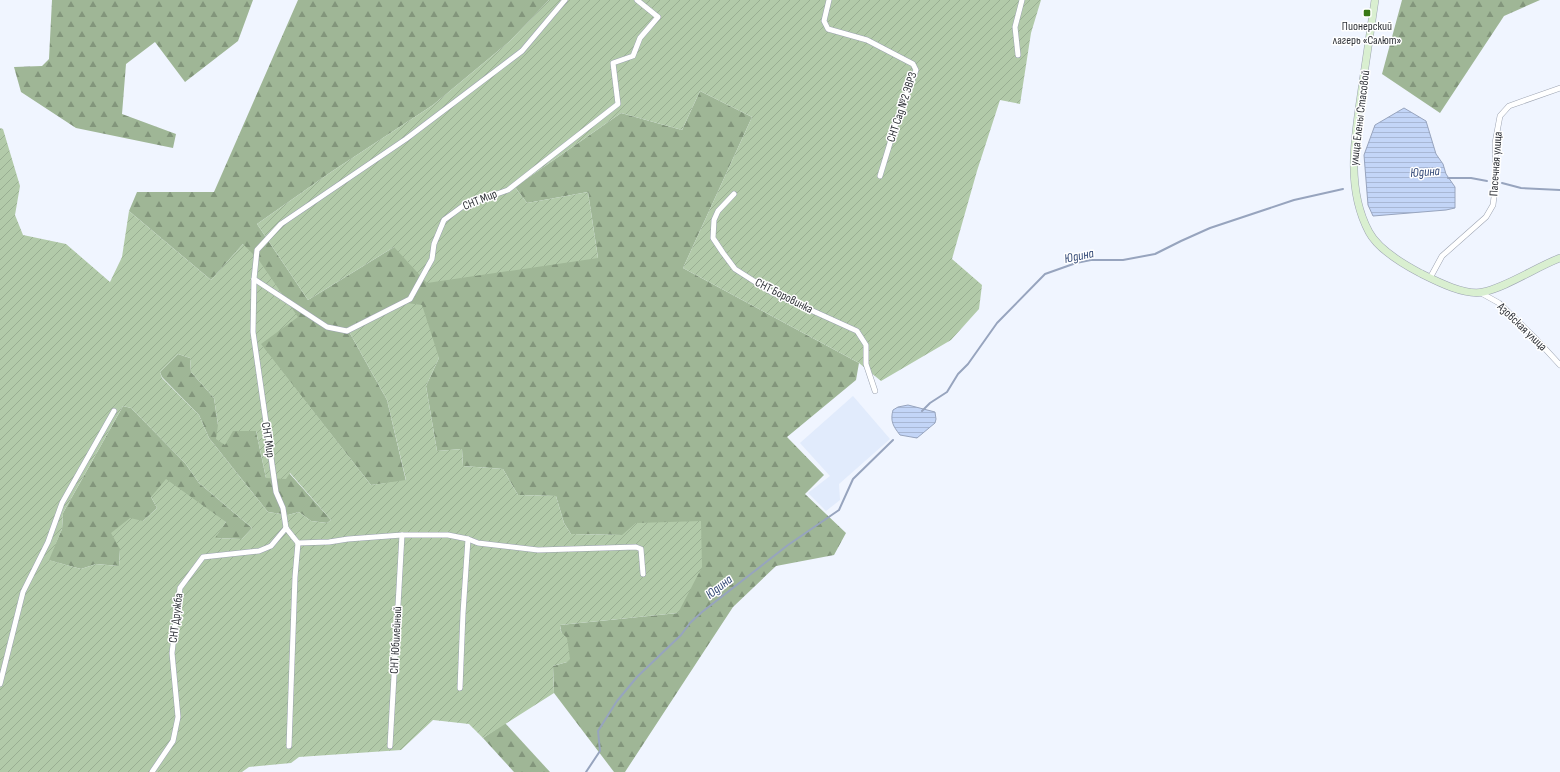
<svg xmlns="http://www.w3.org/2000/svg" width="1560" height="772" viewBox="0 0 1560 772" font-family="'Sofia Sans Condensed',sans-serif">
	<style>
		.built { fill: #e1ebfc }
		.forest { fill: url(#forest-firs) }
		.garden { fill: url(#garden-furrows); fill-rule: evenodd }
		.water { fill: url(#water-rules); stroke: #97a4be }
		.lines { fill: none; stroke-linecap: round; stroke-linejoin: round }
		.stream { stroke: #97a4be; stroke-width: 2 }
		.minor-casing { stroke: #9ca3b1; stroke-width: 6 }
		.secondary-casing { stroke: #9ca3b1; stroke-width: 8 }
		.minor { stroke: #fff; stroke-width: 5 }
		.secondary { stroke: #d9efd0; stroke-width: 7 }
		.poi-dot { fill: #387815; stroke: #fff; stroke-width: 1.5 }
		.labels { text-anchor: middle; dominant-baseline: central; stroke-width: 3; stroke-linejoin: round; paint-order: stroke }
		.poi-label { font-size: 12px; fill: #303339; stroke: #fff }
		.street-label { font-size: 12px; fill: #303339; stroke: #fff }
		.water-label { font-size: 13px; font-style: italic; fill: #344a77; stroke: #fff }
	</style>
	<defs>
		<pattern id="forest-firs" width="22" height="20" patternUnits="userSpaceOnUse"><rect width="22" height="20" fill="#9fb696"/><path d="M5 1l3.5 6h-7zM16 11l3.5 6h-7z" fill="#82957b"/></pattern>
		<pattern id="garden-furrows" width="10" height="10" patternUnits="userSpaceOnUse"><rect width="10" height="10" fill="#b2caa9"/><path d="M-1 1l2-2M0 10L10 0M9 11l2-2" fill="none" stroke="#99ae92"/></pattern>
		<pattern id="water-rules" width="6" height="5" patternUnits="userSpaceOnUse"><rect width="6" height="5" fill="#c3d5f7"/><path d="M0 2.5h6" fill="none" stroke="#a8b7d4"/></pattern>
	</defs>
	<rect width="100%" height="100%" fill="#f0f5ff"/>
	<polygon class="built" points="853,396 890,439 839,484 840,500 826,511 808,493 830,476 800,443"/>
	<g class="forest">
		<polygon points="52,0 253,0 238,41 185,82 155,42 126,64 122,114 176,134 173,148 76,128 21,92 14,67 42,66 49,59"/>
		<polygon points="298,0 549,0 510,41 433,105 331,172 257,224 308,300 394,247 598,258 588,192 527,203 515,187 621,113 682,130 700,91 752,117 683,268 859,363 856,380 787,437 824,475 805,494 846,533 834,555 776,566 733,607 625,772 614,772 554,693 553,666 567,662 560,625 678,613 622,535 571,534 564,523 556,496 518,495 503,469 463,466 462,449 437,451 426,386 439,358 399,302 347,328 387,400 406,481 371,485 260,344 243,244 211,280 129,211 137,192 214,192"/>
		<polygon points="1402,0 1540,0 1504,16 1440,113 1382,74"/>
		<polygon points="178,354 190,358 191,372 214,398 218,425 233,431 256,431 266,478 289,473 331,520 327,523 311,521 299,512 288,515 268,512 209,438 199,415 162,377 160,372"/>
		<polygon points="123,406 131,408 185,463 199,483 252,528 242,539 214,538 226,522 151,497 157,508 143,521 120,549 119,566 96,564 81,569 48,560 62,529 63,513"/>
		<polygon points="505,723 550,772 514,772 483,738"/>
	</g>
	<g class="garden">
		<polygon points="549,0 1041,0 1031,33 1020,104 1000,100 977,171 952,259 982,285 979,309 951,340 881,381 859,363 683,268 752,117 700,91 682,130 621,113 515,187 527,203 588,192 598,258 427,283 394,247 308,300 257,224 331,172 433,105 510,41"/>
		<path d="M0 128 3 129 20 186 15 215 23 235 66 244 110 282 122 257 129 211 211 280 243 244 258 259 298 317 261 344 371 485 406 480 387 400 347 328 399 302 422 305 439 358 426 386 437 451 462 449 463 466 503 469 518 495 556 496 564 523 571 534 622 535 636 523 701 521 702 567 678 613 560 625 561 632 567 638 570 659 567 662 553 666 554 693 483 738 469 724 433 720 401 750 299 757 291 763 249 767 242 772H0ZM178 354 190 358 191 372 214 398 218 425 216 439 225 445 233 431H256L266 478 286 479 290 473 331 520 327 523 311 521 299 512 288 515 268 512 209 438 199 415 162 378 160 372ZM123 406 131 408 185 463 199 483 252 528 242 539 215 538 226 522 166 479 151 497 157 508 143 521 130 518 111 533 120 549 119 566 96 564 81 569 49 560 62 529 63 513Z"/>
	</g>
	<g class="water">
		<polygon points="1404,108 1426,121 1436,154 1443,164 1446,174 1455,187 1455,208 1446,210 1373,216 1368,205 1364,155 1375,125"/>
		<path d="M908 405 935 412 936 419 935 423 917 438 900 435C893 426 890 421 893 410L898 407Z"/>
	</g>
	<g class="lines">
		<g class="stream">
			<polyline points="1448,178 1471,178 1487,181"/>
			<polyline points="1502,183 1521,188 1560,190"/>
			<polyline points="922,411 930,403 947,392 958,374 968,364 997,323 1045,274 1076,263 1091,260 1123,260 1155,254 1181,241 1210,228 1294,200 1343,189"/>
			<polyline points="586,772 600,751 598,731 617,701 637,677 681,635 690,623 702,612 788,545 839,510 853,479 893,440"/>
		</g>
		<defs>
			<g id="minor">
				<polyline points="829,0 824,21 828,29 867,40 913,64 916,70 897,120 880,176"/>
				<polyline points="1018,55 1015,27 1022,0"/>
				<polyline points="734,194 718,211 714,220 713,238 723,253 735,269 771,292 857,331 866,345 866,364 875,391"/>
				<polyline points="1430,278 1442,256 1486,217 1493,205 1496,180 1495,143 1500,116 1509,106 1560,88"/>
				<polyline points="254,279 327,327 347,331 410,299 432,259 434,244 444,220 463,206 508,190 618,104 613,63 633,56 640,38 658,17 637,0"/>
				<polyline points="1481,293 1499,303 1537,340 1560,365"/>
				<polyline points="286,528 283,508 276,492 253,332 254,279 257,250 281,224 406,139 522,51 565,0"/>
				<polyline points="286,528 298,543 329,542 348,539 402,535 448,535 468,539 478,543 538,550 636,547 641,549 643,574"/>
				<polyline points="0,684 23,592 48,542 62,503 114,411"/>
				<polyline points="460,688 463,613 468,539"/>
				<polyline points="289,746 295,577 298,543"/>
				<polyline points="390,746 402,535"/>
				<polyline points="152,772 173,741 178,717 172,653 180,588 203,557 259,551 271,546 286,528"/>
			</g>
			<path id="secondary" d="M1375 0C1371 27 1367 54 1363 81 1356 131 1344 185 1369 232 1378 249 1403 264 1420 273 1436 281 1465 296 1483 292 1507 287 1536 267 1560 258"/>
		</defs>
		<use href="#minor" class="minor-casing"/>
		<use href="#secondary" class="secondary-casing"/>
		<use href="#minor" class="minor"/>
		<use href="#secondary" class="secondary"/>
	</g>
	<rect class="poi-dot" x="1363" y="9" width="8" height="8" rx="2"/>
	<g class="labels">
		<g class="poi-label">
			<text x="1367" y="26">Пионерский<tspan x="1367" dy="14">лагерь «Салют»</tspan></text>
		</g>
		<g class="street-label">
			<text transform="translate(902 107) rotate(-72)">СНТ Сад №2 ЭВРЗ</text>
			<text transform="translate(1360 118) rotate(-83)">улица Елены Стасовой</text>
			<text transform="translate(1496 164) rotate(-86)">Пасечная улица</text>
			<text transform="translate(480 200) rotate(-22)">СНТ Мир</text>
			<text transform="translate(784 296) rotate(27)">СНТ Боровинка</text>
			<text transform="translate(1522 327) rotate(44)">Азовская улица</text>
			<text transform="translate(268 440) rotate(81)">СНТ Мир</text>
			<text transform="translate(176 618) rotate(-83)">СНТ Дружба</text>
			<text transform="translate(396 640) rotate(-87)">СНТ Юбилейный</text>
		</g>
		<g class="water-label">
			<text transform="translate(1425 172) rotate(-4)">Юдина</text>
			<text transform="translate(1079 256) rotate(-12)">Юдина</text>
			<text transform="translate(719 587) rotate(-38)">Юдина</text>
		</g>
	</g>
</svg>
